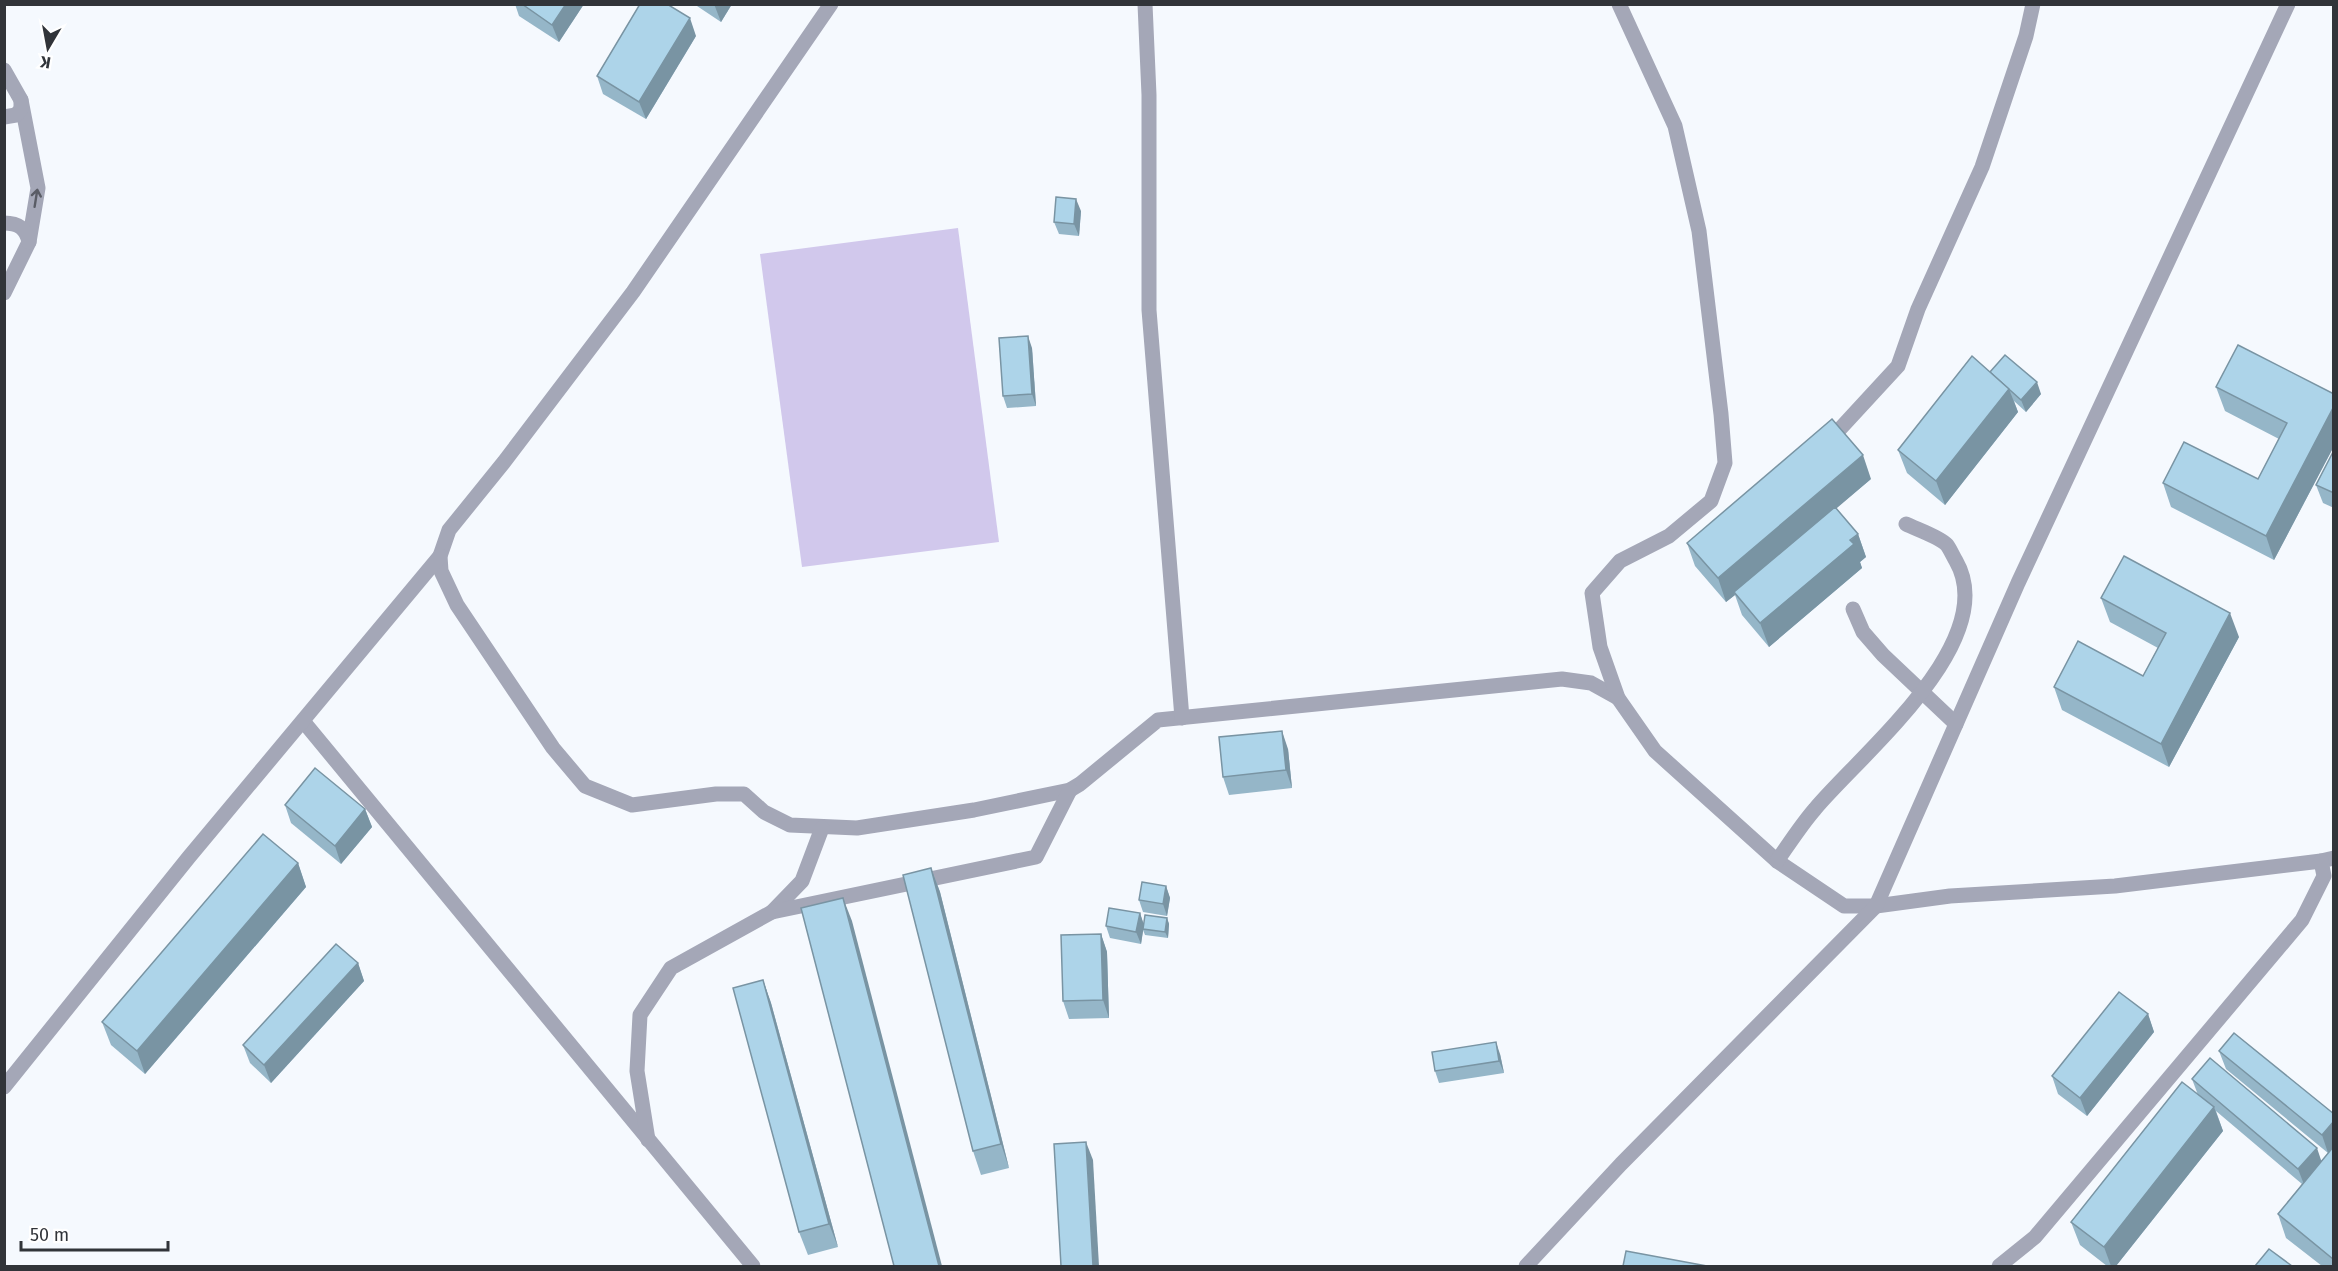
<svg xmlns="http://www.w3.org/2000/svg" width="2338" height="1271" viewBox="0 0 2338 1271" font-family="'Fira Sans',sans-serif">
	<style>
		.green { fill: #d1c8ec }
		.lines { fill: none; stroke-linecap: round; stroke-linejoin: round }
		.minor { stroke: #a4a7b7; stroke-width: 15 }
		.wall { fill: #95b6c8 }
		.shaded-wall { fill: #7994a3 }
		.building { fill: #add4e9; stroke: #7994a3; stroke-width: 1.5 }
		.oneway { stroke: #595c65 }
	</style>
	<rect width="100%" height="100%" fill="#f5f9fe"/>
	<polygon class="green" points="958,228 999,542 802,567 760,254"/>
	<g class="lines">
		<g class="minor">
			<polyline points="831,4 633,292 504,462 449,530 440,556 441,571 457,605 553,748 585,786 632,805 716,794 744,794 764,812 790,825 857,828 974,810 1070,790 1080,784 1158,720 1562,679 1591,683 1618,698"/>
			<polyline points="1145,4 1149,95 1149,310 1182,718"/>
			<polyline points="1619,4 1675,126 1699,231 1721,414 1725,463 1711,501 1669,536 1620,561 1592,593 1600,647 1618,698 1655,751 1777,861 1844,906 1876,906 1950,896 2115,886 2321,861 2334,858"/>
			<polyline points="4,70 21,100 38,188 29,242 4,293"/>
			<polyline points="4,117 16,115 21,109 21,100"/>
			<path d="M4 223C18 223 26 228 29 242"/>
			<polyline points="1827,443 1898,366 1918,309 1982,167 2026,36 2033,4"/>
			<polyline points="1853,609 1863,632 1883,655 1956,724"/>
			<polyline points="303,721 753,1266"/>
			<path d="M1777 861C1789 844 1801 825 1815 809 1860 755 2002 641 1956 561 1953 556 1950 549 1947 545 1940 537 1916 529 1906 524"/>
			<polyline points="772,912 802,881 822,828"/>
			<polyline points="4,1087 189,857 440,556"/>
			<polyline points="648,1140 637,1071 640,1015 671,968 772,912 1036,857 1070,790"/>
			<polyline points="1526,1266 1621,1164 1876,906 2018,583 2288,4"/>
			<polyline points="1999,1266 2035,1237 2302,920 2324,876 2321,861"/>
		</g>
	</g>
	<g class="wall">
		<polygon points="515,4 584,4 559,42 519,16"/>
		<polygon points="694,4 732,4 721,22"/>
		<polygon points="696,36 646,119 603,94 597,76"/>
		<polygon points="1081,211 1079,236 1059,234 1054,222"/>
		<polygon points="1032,348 1036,406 1007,408 1003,396"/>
		<polygon points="1990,372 2041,394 2026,412 2014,401 2018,412 1945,505 1907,473 1898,450"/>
		<polygon points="2216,387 2334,394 2334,446 2274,560 2171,507 2163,483 2258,479 2279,439 2225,411"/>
		<polygon points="2334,450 2334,508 2323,503 2316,485"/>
		<polygon points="1871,479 1836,508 1858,534 1866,557 1860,562 1862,568 1769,647 1742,615 1735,595 1726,602 1695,566 1687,543"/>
		<polygon points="2101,598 2239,637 2169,767 2062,710 2054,687 2143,676 2158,648 2110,622"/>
		<polygon points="1288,749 1292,788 1229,795 1223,777"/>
		<polygon points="285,805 365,809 372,827 341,864 291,823"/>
		<polygon points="298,863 306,887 145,1074 111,1045 102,1022"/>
		<polygon points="931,868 940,892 1009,1168 981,1175 973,1151"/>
		<polygon points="1166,886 1170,898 1167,916 1143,912 1139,900"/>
		<polygon points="1140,913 1143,923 1167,918 1169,924 1168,938 1145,935 1143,930 1141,944 1110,938 1106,926"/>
		<polygon points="1101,934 1107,952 1109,1018 1069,1019 1063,1001"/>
		<polygon points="358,963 364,981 271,1083 250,1063 243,1045"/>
		<polygon points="763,980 771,1003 838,1247 808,1255 799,1232"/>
		<polygon points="2148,1014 2154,1032 2087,1116 2058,1094 2052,1076"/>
		<polygon points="2219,1051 2334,1114 2334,1266 2322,1266 2286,1238 2278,1214 2302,1184 2216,1111 2223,1131 2116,1266 2107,1266 2080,1245 2071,1222 2198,1095 2192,1079 2321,1161 2328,1153 2226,1069"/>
		<polygon points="1500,1054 1504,1073 1439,1083 1435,1071"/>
	</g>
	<g class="shaded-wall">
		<polygon points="566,4 584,4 559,42 552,25"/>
		<polygon points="714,4 732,4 721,22"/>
		<polygon points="690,18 696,36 646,119 639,102"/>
		<polygon points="1076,199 1081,211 1079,236 1074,224"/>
		<polygon points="1028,336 1032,348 1036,406 1032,394"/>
		<polygon points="2037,382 2041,394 2026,412 2021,400"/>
		<polygon points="2009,389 2018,412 1945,505 1936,481"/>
		<polygon points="2334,406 2334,446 2274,560 2266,536"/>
		<polygon points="1863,455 1871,479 1736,594 1734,592 1735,595 1726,602 1718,578"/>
		<polygon points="1858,534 1866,557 1860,562 1862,568 1769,647 1760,623"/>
		<polygon points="2230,613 2239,637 2169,767 2161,744"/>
		<polygon points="1282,731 1288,749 1292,788 1286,770"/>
		<polygon points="365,809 372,827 341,864 335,846"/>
		<polygon points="298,863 306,887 145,1074 137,1051"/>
		<polygon points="931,868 940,892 1009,1168 1001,1144"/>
		<polygon points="1166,886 1170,898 1167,916 1163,904"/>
		<polygon points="843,898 852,921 942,1266 939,1266"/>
		<polygon points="1140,913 1144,925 1141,944 1136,932"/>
		<polygon points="1167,918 1169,924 1168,938 1165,932"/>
		<polygon points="1101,934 1107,952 1109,1018 1103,1000"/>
		<polygon points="358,963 364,981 271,1083 264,1065"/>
		<polygon points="763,980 771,1003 838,1247 829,1224"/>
		<polygon points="2148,1014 2154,1032 2087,1116 2080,1098"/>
		<polygon points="1496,1042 1500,1054 1504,1073 1499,1061"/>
		<polygon points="2214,1107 2223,1131 2116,1266 2111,1266 2104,1247"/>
		<polygon points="2334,1121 2334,1147 2328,1153 2322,1135"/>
		<polygon points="1086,1142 1093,1160 1099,1266 1093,1266"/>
		<polygon points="2317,1148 2323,1166 2305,1187 2298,1169"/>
	</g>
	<g class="building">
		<polygon points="522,4 566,4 552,25"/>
		<polygon points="640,4 667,4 690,18 639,102 597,76"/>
		<polygon points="1056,197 1076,199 1074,224 1054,222"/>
		<polygon points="1028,336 1032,394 1003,396 999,338"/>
		<polygon points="2238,345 2334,394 2334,406 2266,536 2163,483 2184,442 2258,479 2287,423 2216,387"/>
		<polygon points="2005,355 2037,382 2021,400 1990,372"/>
		<polygon points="1972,356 2009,389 1936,481 1898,450"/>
		<polygon points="1832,419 1863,455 1718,578 1687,543"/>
		<polygon points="2334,450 2334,493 2316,485"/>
		<polygon points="1835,507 1858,534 1850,540 1854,544 1760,623 1734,592"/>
		<polygon points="2124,556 2230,613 2161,744 2054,687 2078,641 2143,676 2166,633 2101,598"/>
		<polygon points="1282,731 1286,770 1223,777 1219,737"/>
		<polygon points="315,768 365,809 335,846 285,805"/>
		<polygon points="263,834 298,863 137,1051 102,1022"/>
		<polygon points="931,868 1001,1144 973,1151 903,875"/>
		<polygon points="1142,882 1166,886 1163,904 1139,900"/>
		<polygon points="843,898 939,1266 894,1266 801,908"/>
		<polygon points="1109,908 1140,913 1136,932 1106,926"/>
		<polygon points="1145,915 1167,918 1165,932 1143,929"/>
		<polygon points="1101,934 1103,1000 1063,1001 1061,935"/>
		<polygon points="336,944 358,963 264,1065 243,1045"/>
		<polygon points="763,980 829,1224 799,1232 733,988"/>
		<polygon points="2119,992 2148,1014 2080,1098 2052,1076"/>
		<polygon points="2234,1033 2334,1114 2334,1121 2322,1135 2219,1051"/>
		<polygon points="1496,1042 1499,1061 1435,1071 1432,1052"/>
		<polygon points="2210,1058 2317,1148 2298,1169 2192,1079"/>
		<polygon points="2182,1082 2214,1107 2104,1247 2071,1222"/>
		<polygon points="1086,1142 1093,1266 1061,1266 1054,1144"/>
		<polygon points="2334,1146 2334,1258 2333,1259 2278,1214"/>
		<polygon points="2269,1249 2292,1266 2255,1266"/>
		<polygon points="1626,1251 1707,1266 1623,1266"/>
	</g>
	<defs><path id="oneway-shaft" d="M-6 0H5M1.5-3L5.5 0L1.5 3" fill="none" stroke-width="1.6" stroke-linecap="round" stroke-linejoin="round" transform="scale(1.5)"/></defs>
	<use class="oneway" href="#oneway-shaft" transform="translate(36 198) rotate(-81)"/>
	<rect width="2338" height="1271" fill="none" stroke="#313439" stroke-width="12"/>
	<g transform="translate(48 48) rotate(190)" stroke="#ffffff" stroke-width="4.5" paint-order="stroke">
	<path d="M0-4.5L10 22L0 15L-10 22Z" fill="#313439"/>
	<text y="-9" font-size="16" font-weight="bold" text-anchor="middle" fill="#313439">K</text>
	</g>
	<path d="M21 1241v9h147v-9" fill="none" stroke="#313439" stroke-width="3"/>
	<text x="30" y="1241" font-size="18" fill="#313439" stroke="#ffffff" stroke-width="4.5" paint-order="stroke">50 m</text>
</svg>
